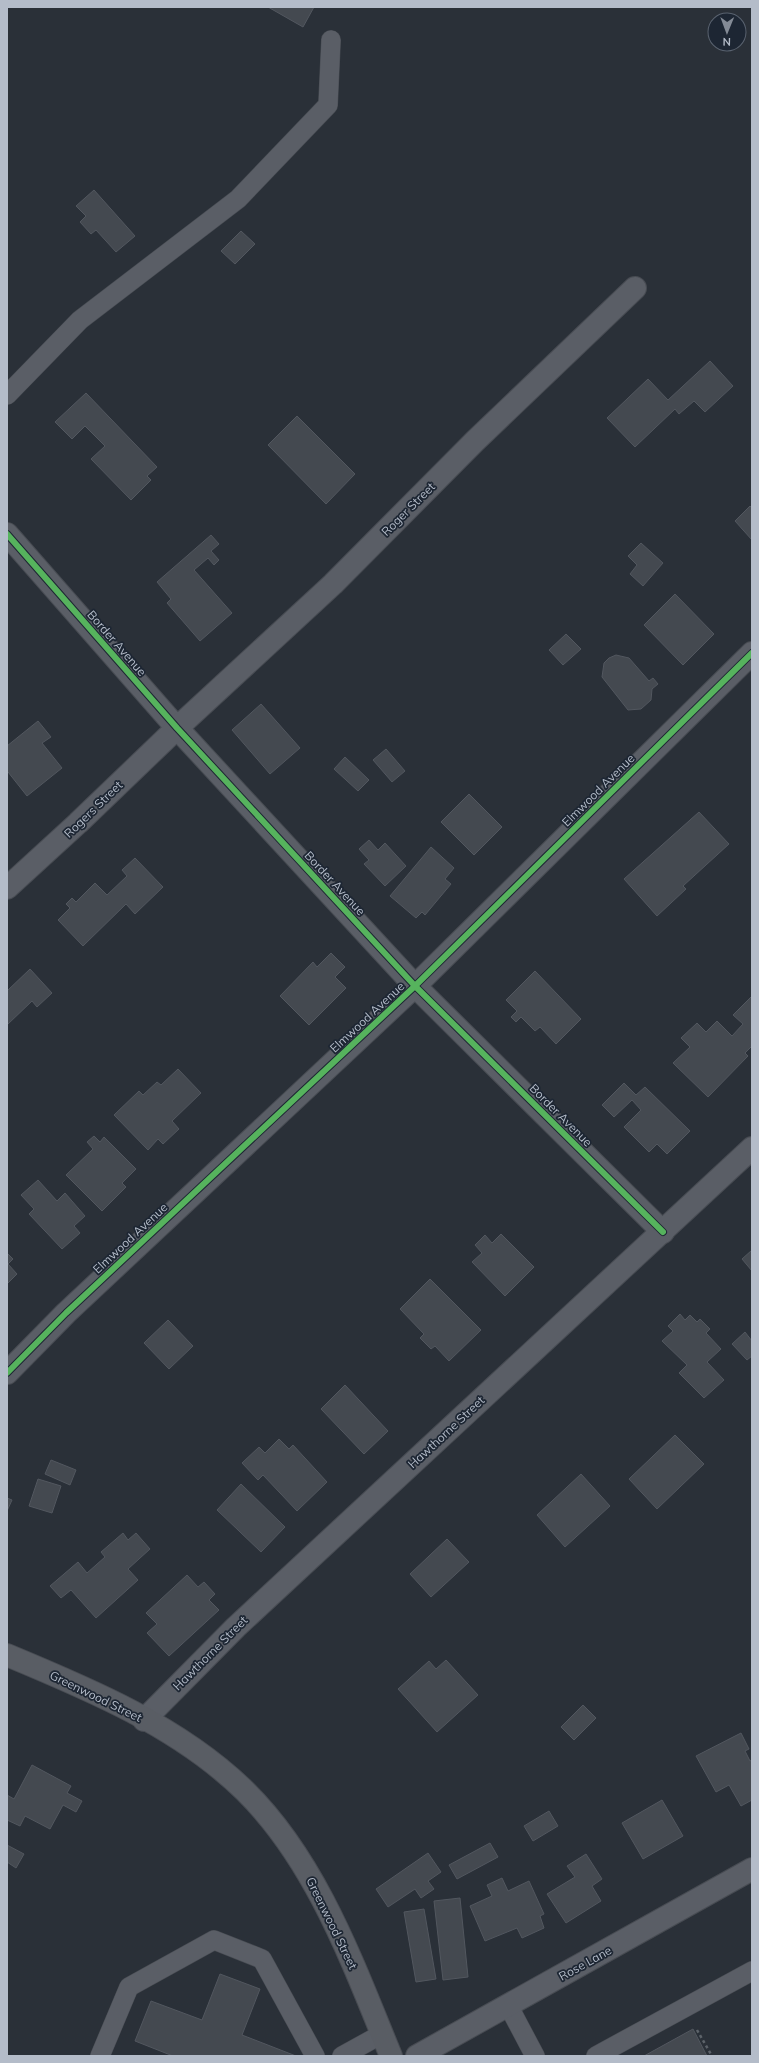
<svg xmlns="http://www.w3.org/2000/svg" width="759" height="2063" viewBox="0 0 759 2063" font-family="Mulish,sans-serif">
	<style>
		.building { fill: #444950; stroke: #52575f }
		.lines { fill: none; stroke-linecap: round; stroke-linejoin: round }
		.lane-casing { stroke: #484c53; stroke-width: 20 }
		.street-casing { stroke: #484c53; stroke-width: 24 }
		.secondary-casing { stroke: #484c53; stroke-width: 24 }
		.path { stroke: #5d636a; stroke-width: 2.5; stroke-dasharray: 3 3; stroke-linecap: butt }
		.lane { stroke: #5a5e66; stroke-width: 19 }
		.street { stroke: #5a5e66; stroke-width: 22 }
		.secondary { stroke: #595d64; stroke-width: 22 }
		.cycleway-casing { stroke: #1d2633; stroke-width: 8 }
		.cycleway { stroke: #56b35d; stroke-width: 6 }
		.labels { text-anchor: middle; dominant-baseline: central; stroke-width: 3.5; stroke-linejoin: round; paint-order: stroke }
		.street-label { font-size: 12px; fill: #b4bcc9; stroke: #1d2633 }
	</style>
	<rect width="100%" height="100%" fill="#2a3038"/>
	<g class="building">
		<polygon points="268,7 314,7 303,27"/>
		<polygon points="94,190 135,236 116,252 96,230 91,234 80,222 86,216 76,206"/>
		<polygon points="241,231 255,244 235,264 221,251"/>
		<polygon points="710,361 733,386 705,412 694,401 679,414 675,409 635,447 607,418 648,379 668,400"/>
		<polygon points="86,393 157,467 147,476 151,480 131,500 91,459 105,446 85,426 72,439 55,422"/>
		<polygon points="297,416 355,474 326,504 268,445"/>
		<polygon points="750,506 752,508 752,540 735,521"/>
		<polygon points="211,535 219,544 211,551 219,560 214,565 208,558 194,570 232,613 200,641 167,603 171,599 157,582"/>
		<polygon points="641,543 663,563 643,586 630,574 637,565 628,556"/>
		<polygon points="675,594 714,634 683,665 644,625"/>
		<polygon points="566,634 581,649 563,665 549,650"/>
		<polygon points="616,655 629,658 649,681 653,678 658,684 652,689 651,700 641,709 628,710 602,677 604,663 609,658"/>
		<polygon points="261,704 300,748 270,774 232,730"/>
		<polygon points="38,721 51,737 42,743 62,768 27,796 8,772 7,773 7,746"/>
		<polygon points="386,749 405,771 392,782 373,760"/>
		<polygon points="345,757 369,780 358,791 334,769"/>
		<polygon points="469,794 502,827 474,855 441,822"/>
		<polygon points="699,812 729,844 683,886 686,889 657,916 624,879"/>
		<polygon points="369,840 378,850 385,843 406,866 385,886 364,864 369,860 359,849"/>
		<polygon points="431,847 454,868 445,879 451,884 425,915 422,912 416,918 390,896"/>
		<polygon points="135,858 163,887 135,914 126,904 83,946 58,920 70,908 66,904 72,898 76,902 95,883 107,895 127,876 122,870"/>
		<polygon points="331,953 345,967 335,977 346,988 309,1025 280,996 313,962 317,967"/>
		<polygon points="30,969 52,993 37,1007 32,1001 7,1025 7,991"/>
		<polygon points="535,971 581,1019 556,1044 540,1027 535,1031 521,1017 516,1022 511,1017 517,1011 506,1000"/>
		<polygon points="752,996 752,1046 745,1053 748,1056 708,1097 673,1063 690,1047 681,1038 697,1023 706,1032 717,1021 732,1036 743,1024 733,1015"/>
		<polygon points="178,1069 201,1093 172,1121 179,1129 163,1144 158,1139 148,1150 114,1115 139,1091 143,1095 157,1082 161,1085"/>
		<polygon points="624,1083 636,1095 645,1087 690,1131 667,1154 657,1144 649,1152 624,1127 641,1110 632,1100 614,1117 602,1105"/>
		<polygon points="94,1136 100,1142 104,1137 136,1169 122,1183 126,1187 102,1211 66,1175 93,1149 87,1142"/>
		<polygon points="38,1180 57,1201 65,1193 85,1216 74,1226 80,1233 62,1249 29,1214 34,1209 21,1195"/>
		<polygon points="501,1234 534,1267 505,1296 472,1262 482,1253 475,1245 485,1235 492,1243"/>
		<polygon points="752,1250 752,1271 742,1259"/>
		<polygon points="7,1253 13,1259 8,1264 17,1274 7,1284"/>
		<polygon points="430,1279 481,1330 449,1361 435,1346 431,1349 420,1338 424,1334 400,1309"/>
		<polygon points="680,1314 685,1320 690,1315 697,1322 700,1319 710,1329 706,1333 721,1349 707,1362 724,1380 704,1398 679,1373 687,1365 662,1341 673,1331 668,1326"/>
		<polygon points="168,1320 193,1346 169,1369 144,1343"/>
		<polygon points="745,1332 752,1341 752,1356 747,1360 732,1344"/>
		<polygon points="345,1385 388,1431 364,1454 321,1409"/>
		<polygon points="675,1435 704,1464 657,1509 629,1479"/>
		<polygon points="279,1439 289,1449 293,1445 327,1482 297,1511 263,1475 258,1480 242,1463 259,1447 265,1453"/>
		<polygon points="51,1460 76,1470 70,1485 45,1474"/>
		<polygon points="581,1474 610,1506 565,1547 537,1515"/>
		<polygon points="38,1479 61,1486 52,1513 29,1506"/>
		<polygon points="241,1484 285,1527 261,1552 217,1510"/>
		<polygon points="7,1498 12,1500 7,1511"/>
		<polygon points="123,1533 128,1540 136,1533 150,1549 128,1569 138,1580 96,1618 71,1590 61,1598 50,1586 78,1562 87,1573 105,1557 101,1552"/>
		<polygon points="447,1539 469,1562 431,1597 410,1574"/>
		<polygon points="187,1575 198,1587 204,1582 215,1594 209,1600 219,1610 169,1656 147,1633 157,1624 146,1613"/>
		<polygon points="446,1660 478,1695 437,1732 398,1689 429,1661 436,1669"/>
		<polygon points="583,1705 596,1718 574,1740 561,1727"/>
		<polygon points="741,1733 749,1749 745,1751 750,1761 752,1760 752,1800 741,1806 729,1785 716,1792 696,1756"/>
		<polygon points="32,1765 71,1786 67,1793 82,1801 76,1812 63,1805 50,1829 25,1816 20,1826 7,1820 7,1795 14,1799"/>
		<polygon points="662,1800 683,1836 643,1859 622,1823"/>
		<polygon points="549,1811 558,1826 533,1841 524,1826"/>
		<polygon points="490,1843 498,1857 457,1879 449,1865"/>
		<polygon points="7,1845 24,1854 16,1868 7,1862"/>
		<polygon points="428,1853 441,1872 428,1881 434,1889 421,1898 415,1889 388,1907 376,1889"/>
		<polygon points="586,1854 602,1879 592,1886 601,1901 566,1923 547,1894 575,1877 567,1866"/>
		<polygon points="502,1878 508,1891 529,1881 544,1914 540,1916 544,1928 522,1938 517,1928 485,1941 470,1906 492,1896 487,1885"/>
		<polygon points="460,1898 468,1977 443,1980 434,1901"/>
		<polygon points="424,1909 436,1979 416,1982 404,1912"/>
		<polygon points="220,1974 260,1989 242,2035 296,2056 173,2056 135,2041 151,2001 202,2020"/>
		<polygon points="693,2029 707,2056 644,2056"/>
	</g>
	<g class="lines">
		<defs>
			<g id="lane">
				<polyline points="7,395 80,320 238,199 328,105 331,40"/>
				<polyline points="508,2005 535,2056"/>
				<polyline points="100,2056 129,1987 214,1940 262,1959 315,2056"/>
				<polyline points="342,2056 382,2034"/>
				<polyline points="596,2056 752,1971"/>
			</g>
			<g id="street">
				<polyline points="7,534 177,728 415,986 663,1232"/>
				<polyline points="7,888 78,823 177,728 333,584 475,441 635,288"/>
				<polyline points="7,1373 66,1313 415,986 752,653"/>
				<polyline points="144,1720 236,1627 752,1148"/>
				<polyline points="417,2056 752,1869"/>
			</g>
			<path id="secondary" d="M7 1655C89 1689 180 1727 245 1791 317 1862 353 1964 391 2056"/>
		</defs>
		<use href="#lane" class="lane-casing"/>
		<use href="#street" class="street-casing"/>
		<use href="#secondary" class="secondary-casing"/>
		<polyline class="path" points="697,2030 712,2056"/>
		<use href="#lane" class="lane"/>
		<use href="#street" class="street"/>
		<use href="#secondary" class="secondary"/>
		<defs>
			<g id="cycleway">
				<polyline points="7,534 177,728 415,986 663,1232"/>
				<polyline points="7,1373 66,1313 415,986 752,653"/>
			</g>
		</defs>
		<use href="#cycleway" class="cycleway-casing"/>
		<use href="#cycleway" class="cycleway"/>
	</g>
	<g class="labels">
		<g class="street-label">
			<text transform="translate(408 509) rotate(-45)">Roger Street</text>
			<text transform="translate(117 643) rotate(49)">Border Avenue</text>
			<text transform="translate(598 790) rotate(-45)">Elmwood Avenue</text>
			<text transform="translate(93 809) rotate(-44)">Rogers Street</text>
			<text transform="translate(335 883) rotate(47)">Border Avenue</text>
			<text transform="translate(367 1017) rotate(-43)">Elmwood Avenue</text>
			<text transform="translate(561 1115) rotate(45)">Border Avenue</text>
			<text transform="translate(130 1238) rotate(-43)">Elmwood Avenue</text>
			<text transform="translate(446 1432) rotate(-43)">Hawthorne Street</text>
			<text transform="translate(210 1653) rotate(-45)">Hawthorne Street</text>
			<text transform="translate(96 1696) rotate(26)">Greenwood Street</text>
			<text transform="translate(332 1923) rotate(64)">Greenwood Street</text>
			<text transform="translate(585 1963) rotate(-29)">Rose Lane</text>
		</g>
	</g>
	<rect width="759" height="2063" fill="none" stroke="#b4bcc9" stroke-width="16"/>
	<g transform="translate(727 32) rotate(181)"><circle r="19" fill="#1d2633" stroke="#59626f"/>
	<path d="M0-3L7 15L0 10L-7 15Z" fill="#848b96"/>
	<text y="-6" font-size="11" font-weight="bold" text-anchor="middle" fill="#b4bcc9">N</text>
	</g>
</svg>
